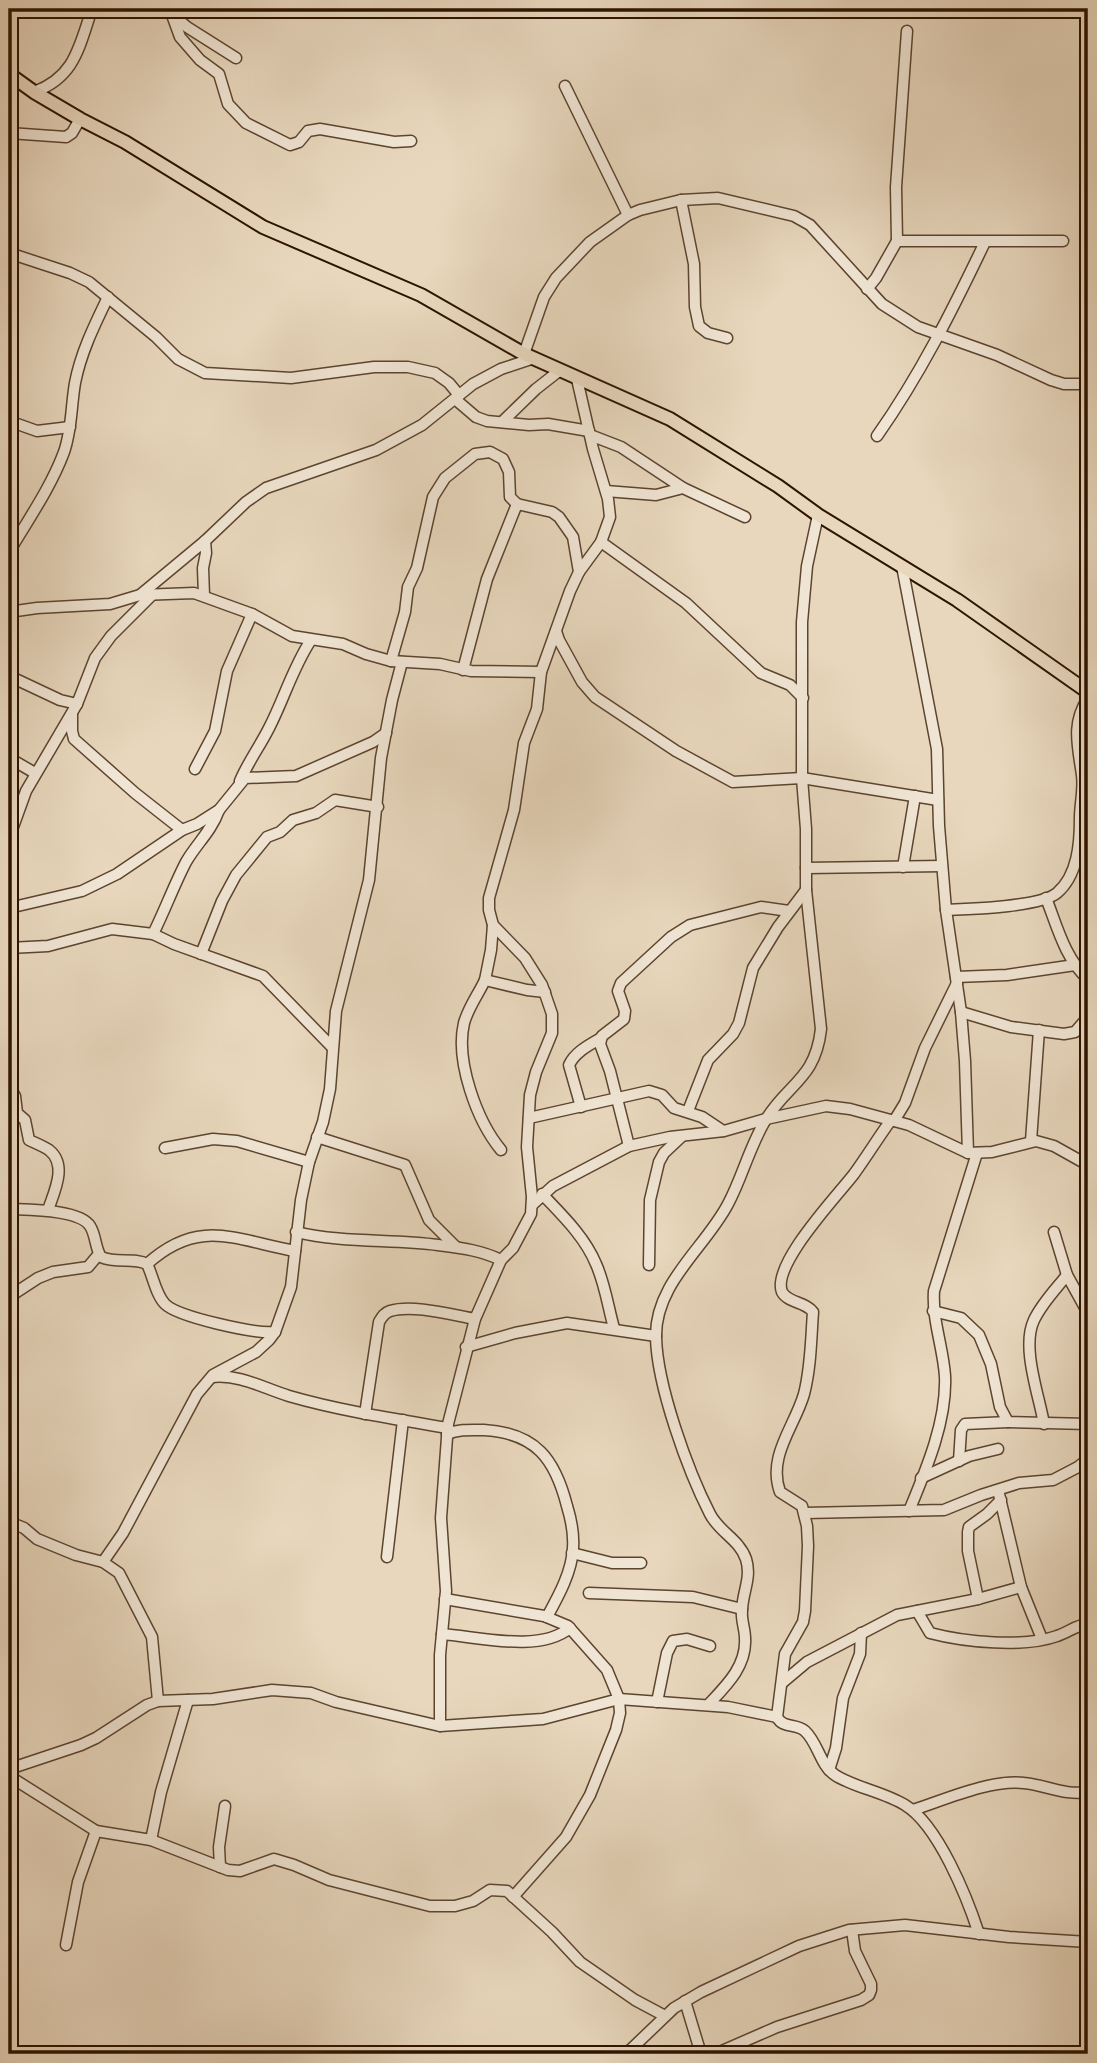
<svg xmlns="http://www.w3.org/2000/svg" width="1097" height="2063" viewBox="0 0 1097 2063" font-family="'Sorts Mill Goudy',serif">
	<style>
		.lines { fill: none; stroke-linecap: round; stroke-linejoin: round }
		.minor-casing { stroke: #5c442f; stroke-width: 13 }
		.major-casing { stroke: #2d1300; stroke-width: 16 }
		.minor { stroke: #f0e5d4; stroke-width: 10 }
		.major { stroke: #e8d7bd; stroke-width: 12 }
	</style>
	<rect width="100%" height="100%" fill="#e8d7bd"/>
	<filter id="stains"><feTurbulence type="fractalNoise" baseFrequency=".00286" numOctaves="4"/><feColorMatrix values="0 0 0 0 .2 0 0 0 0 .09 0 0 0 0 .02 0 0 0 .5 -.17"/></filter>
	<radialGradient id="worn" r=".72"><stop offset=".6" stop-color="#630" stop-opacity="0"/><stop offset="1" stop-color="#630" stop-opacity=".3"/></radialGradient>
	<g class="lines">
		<defs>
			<g id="minor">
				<polyline points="166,9 187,27 236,58"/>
				<polyline points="172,15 180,37 200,60 219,74 228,104 246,123 290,145 299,142 308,131 320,129 394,142 411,141"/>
				<polyline points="565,86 628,215"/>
				<path d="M34 92C75 77 79 47 92 9"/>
				<polyline points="9,133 66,137 72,133 80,119"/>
				<polyline points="681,200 694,264 695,307 699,326 708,333 727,338"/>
				<polyline points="897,241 1063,241"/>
				<polyline points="9,253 70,273 89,282 156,337 178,359 205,373 291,378 374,367 408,367 435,373 449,383 459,395"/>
				<polyline points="867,289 876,278 897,241 896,187 907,31"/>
				<polyline points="524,354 544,297 556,278 590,242 628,215 640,210 681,200 718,198 794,216 810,225 882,304 918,327 997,355 1051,380 1064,384 1088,384"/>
				<polyline points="455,399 476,417 487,421 529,425 548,424 589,431"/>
				<polyline points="9,421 37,431 70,427"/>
				<polyline points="502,422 536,389 559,371"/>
				<polyline points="590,435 621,447 683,488"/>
				<path d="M877 436C920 375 953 309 985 242"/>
				<polyline points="606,491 656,495 683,488 745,517"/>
				<polyline points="601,542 686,603 761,673 790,685 803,698"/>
				<path d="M9 552C28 520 51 487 64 452 72 429 71 406 75 383 81 352 95 324 108 297"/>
				<polyline points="902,566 937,749 939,826 946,910 961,1012 965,1061 968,1153"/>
				<polyline points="140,595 194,593 252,614 292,636 343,644 366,654 391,661 440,664 471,671 541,672"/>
				<polyline points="204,596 203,568 206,553 205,541"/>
				<polyline points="9,612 37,608 110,604 140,595 205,541 246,502 266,488 376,450 422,425 473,384 501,369 534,358"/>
				<polyline points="556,631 559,640 582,682 595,697 676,751 733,782 802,778 938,800"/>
				<polyline points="391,661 405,612 408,587 417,568 433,497 445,478 475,454 490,452 503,459 509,472 510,497 517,504 552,512 559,517 573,537 579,572"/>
				<polyline points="463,670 487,579 517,504"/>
				<polyline points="9,676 60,700 77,704"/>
				<polyline points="72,715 72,731 74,739 135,793 182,830"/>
				<polyline points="9,758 35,773"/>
				<polyline points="195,769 215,731 227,671 252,614"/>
				<path d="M240 781C248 762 260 746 269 728 284 699 293 667 311 640"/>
				<polyline points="9,838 26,791 77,704 95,658 111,636 151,596"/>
				<polyline points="903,867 915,796"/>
				<polyline points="806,868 942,866"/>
				<path d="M1046 898C1057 926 1065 959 1088 979"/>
				<polyline points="9,908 82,891 117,874 182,830 197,824 219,810 245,778 296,776 373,742 386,733"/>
				<path d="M946 910C970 909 1040 907 1057 893 1078 875 1080 843 1080 818 1080 804 1084 789 1082 775 1078 746 1071 724 1088 698"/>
				<path d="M153 934C165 910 174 885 186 862 197 843 211 832 219 810"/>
				<polyline points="9,948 48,946 112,929 153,934 174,944 263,976 332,1047"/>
				<polyline points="201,954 222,901 236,875 267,837 280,832 293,820 316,813 335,800 378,807"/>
				<polyline points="956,977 1007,975 1075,965"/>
				<polyline points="485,980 491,950 493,925"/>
				<polyline points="961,1012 1011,1027 1064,1034 1075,1032 1088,1017"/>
				<path d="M9 1086 15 1096 17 1113 25 1120 29 1140C35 1143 43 1146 49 1150 68 1165 54 1192 48 1210"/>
				<path d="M581 1107 569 1065C575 1052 589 1045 601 1038"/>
				<polyline points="688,1111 708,1060 733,1034 739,1023 753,968 778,927 806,890"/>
				<polyline points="529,1118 649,1091 662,1095 674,1108 702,1117 723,1131"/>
				<path d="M891 1120C878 1138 867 1156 854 1174 838 1195 771 1265 782 1292 788 1303 806 1302 813 1312 811 1339 811 1367 804 1394 795 1426 767 1456 780 1492L802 1506 807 1526 808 1546 805 1611 803 1622 785 1654 777 1717C783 1729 796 1723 805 1731 818 1743 820 1765 835 1775 853 1787 884 1792 905 1805 938 1825 967 1897 979 1934"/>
				<polyline points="894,1121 905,1103 925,1048 957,983"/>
				<polyline points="317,1137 405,1165 429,1220 456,1247"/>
				<polyline points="1031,1141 1039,1030"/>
				<polyline points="629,1146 610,1071 600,1044 602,1036 624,1019 625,1011 618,991 621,983 671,937 690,925 761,907 789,911"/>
				<polyline points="165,1148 213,1139 237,1141 309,1162"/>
				<path d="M501 1150C477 1121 455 1061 464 1023 468 1008 479 993 485 980L527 990 545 992"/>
				<path d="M542 1194C562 1215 585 1237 596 1264 605 1284 608 1307 614 1328"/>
				<polyline points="532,1205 553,1186 629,1146 670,1137 724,1131 766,1119 826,1106 850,1109 909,1125 968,1153 992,1152 1036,1141 1054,1146 1088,1165"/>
				<path d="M9 1209C27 1210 79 1209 90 1226 96 1235 95 1248 101 1257 116 1264 134 1257 147 1264 153 1276 156 1295 165 1304 178 1317 255 1334 275 1332"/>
				<path d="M296 1232C342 1243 391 1239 438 1245 461 1248 480 1250 501 1260"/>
				<polyline points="1054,1232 1067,1275 1088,1313"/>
				<path d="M147 1264C199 1217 235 1240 295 1251"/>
				<polyline points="649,1265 650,1200 659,1162 664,1153 681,1137"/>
				<polyline points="9,1297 38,1278 53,1272 88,1267 99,1254"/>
				<polyline points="933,1311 961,1318 979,1335 991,1364 1000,1407 1008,1422 1088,1424"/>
				<polyline points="466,1347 515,1333 567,1323 656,1336"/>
				<path d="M212 1377C240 1374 263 1388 289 1396 341 1411 395 1419 448 1428"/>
				<path d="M365 1414 379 1322C382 1317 384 1313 390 1311 413 1304 452 1315 475 1319"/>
				<path d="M1044 1424C1039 1395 1021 1347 1034 1320 1042 1303 1056 1289 1067 1275"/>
				<path d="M447 1434C459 1429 471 1430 484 1430 536 1433 555 1459 567 1506 571 1519 574 1534 573 1548 572 1572 558 1597 547 1617"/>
				<polyline points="959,1461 961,1430 965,1424 1008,1422"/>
				<polyline points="921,1478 969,1456 998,1449"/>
				<polyline points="998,1490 1021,1587 1042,1639"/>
				<path d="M909 1511C926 1470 947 1421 945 1376 943 1347 932 1320 934 1291L977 1153"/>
				<polyline points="805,1513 944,1510 981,1495 1019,1483 1053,1480 1078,1467 1088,1459"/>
				<polyline points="9,1522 24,1528 37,1539 76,1555 103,1562 119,1573 152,1637 158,1701"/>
				<polyline points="572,1553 612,1563 641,1563"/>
				<polyline points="387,1557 403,1420"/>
				<polyline points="103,1562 123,1533 197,1394 213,1375 256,1352 269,1340 275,1332 291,1287 301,1200 309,1162 323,1122 330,1089 336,1011 369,880 381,758 392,700 402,662"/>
				<polyline points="589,1593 693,1597 742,1609"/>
				<polyline points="445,1599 544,1616 568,1626 607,1670 619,1699 620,1713 616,1730 590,1795 566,1837 513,1897"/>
				<polyline points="978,1599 968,1551 968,1532 969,1527 987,1514 1001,1500"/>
				<path d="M917 1611 930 1633C964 1642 1024 1648 1057 1636 1069 1632 1076 1625 1088 1624"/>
				<path d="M442 1634C480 1637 539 1653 570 1628"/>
				<polyline points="782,1683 807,1662 897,1615 978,1599 1021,1587"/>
				<polyline points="657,1702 667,1653 673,1641 687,1639 710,1646"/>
				<path d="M708 1705C726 1686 747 1666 745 1638 745 1629 741 1620 742 1611 742 1593 752 1578 746 1559 739 1539 719 1532 710 1514 688 1471 657 1386 656 1337 655 1283 705 1248 728 1204 742 1178 749 1148 765 1121 787 1083 815 1081 821 1029L806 890V829L802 778V622L807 566 818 515"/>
				<polyline points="440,1726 440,1655 446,1591 441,1518 448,1424 475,1319 501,1260 513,1248 531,1214 532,1197 527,1147 530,1095 536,1072 552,1033 552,1014 542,985 525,958 493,925 489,910 489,898 514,810 524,743 537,709 541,672 570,591 579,572 601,542 610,517 608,499 593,449 577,379"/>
				<polyline points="9,1769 81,1745 96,1738 147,1705 158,1701 213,1699 272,1690 311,1693 336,1702 440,1726 543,1719 619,1699 728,1707 777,1717"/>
				<polyline points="829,1770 836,1748 843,1698 860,1654 861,1633"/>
				<polyline points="9,1776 96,1831 151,1840 228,1870 240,1871 274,1859 294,1865 329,1880 430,1906 455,1906 473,1901 490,1890 507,1891 552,1932 580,1962 635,2000 665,2016"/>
				<path d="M913 1810C944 1800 991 1779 1024 1783 1046 1785 1065 1796 1088 1792"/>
				<polyline points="151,1840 161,1792 188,1700"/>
				<polyline points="220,1867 219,1847 225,1806"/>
				<polyline points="66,1945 78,1882 96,1831"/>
				<polyline points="685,2001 701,2054"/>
				<polyline points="626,2054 674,2008 701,1992 799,1946 849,1930 905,1925 1009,1937 1088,1942"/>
				<polyline points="715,2054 777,2027 861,2000 869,1995 871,1990 871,1984 855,1951 852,1930"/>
			</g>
			<polyline id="major" points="9,74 34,92 80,119 125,142 263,227 421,295 524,354 670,419 778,486 818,515 957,600 1088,692"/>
		</defs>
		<use href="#minor" class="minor-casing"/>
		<use href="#major" class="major-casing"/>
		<use href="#minor" class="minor"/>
		<use href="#major" class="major"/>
	</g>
	<rect width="1097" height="2063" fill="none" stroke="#e8d7bd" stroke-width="35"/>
	<rect x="10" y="10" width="1076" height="2042" fill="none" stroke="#2d1300" stroke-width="3.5"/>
	<rect x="18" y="18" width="1062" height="2028" fill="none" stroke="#2d1300" stroke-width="2"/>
	<rect width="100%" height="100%" filter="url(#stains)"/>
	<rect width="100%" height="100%" fill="url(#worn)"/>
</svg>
